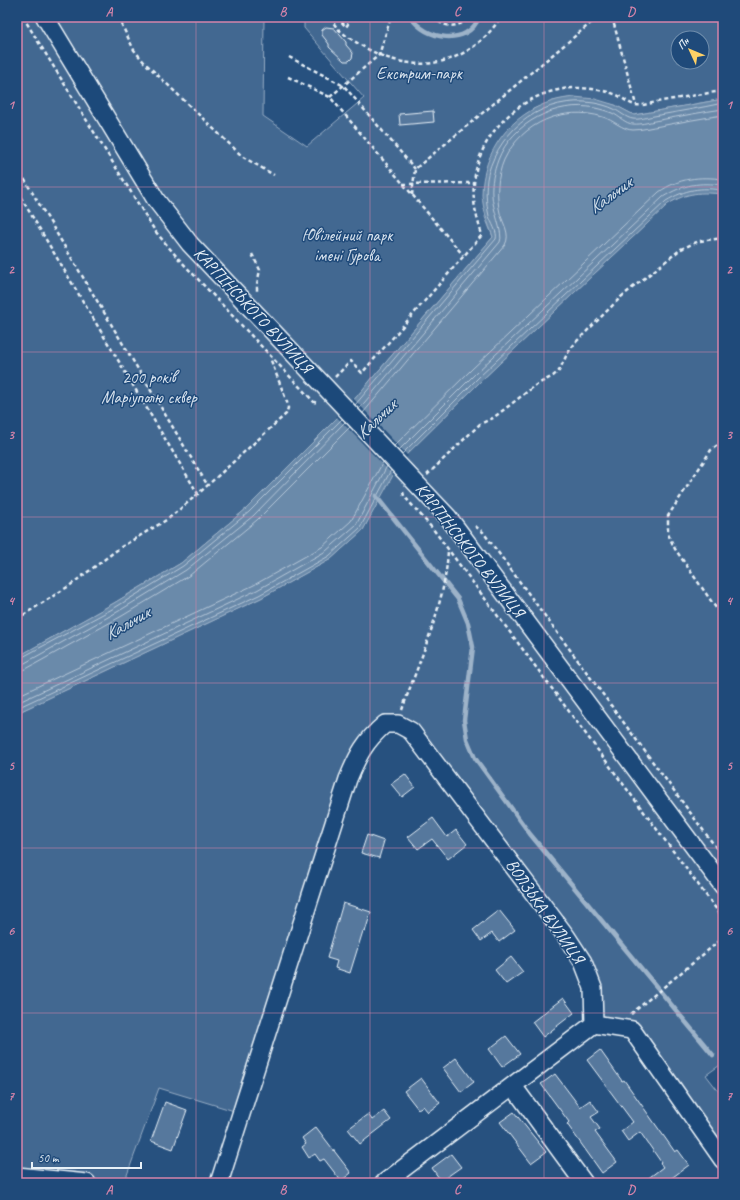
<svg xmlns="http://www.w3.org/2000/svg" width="740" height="1200" viewBox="0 0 740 1200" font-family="Caveat,sans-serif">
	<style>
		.green { fill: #436891; stroke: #96acc4; fill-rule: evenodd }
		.water { fill: #6b8aaa; stroke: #9db3c9 }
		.pier { fill: #27517f }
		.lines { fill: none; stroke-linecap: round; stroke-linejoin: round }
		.shore { stroke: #b6c8d9; stroke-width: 1 }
		.stream { stroke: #9db3c9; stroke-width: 4.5 }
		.building { fill: #57789d; stroke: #e8f1f8 }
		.minor-casing { stroke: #e8f1f8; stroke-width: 20 }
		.path { stroke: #e8f1f8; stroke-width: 2.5; stroke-dasharray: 4 3; stroke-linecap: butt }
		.minor { stroke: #1f4a7a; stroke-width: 17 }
		.grid { fill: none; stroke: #d584aa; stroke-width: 1; stroke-opacity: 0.55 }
		.labels { text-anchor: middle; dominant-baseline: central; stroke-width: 3; stroke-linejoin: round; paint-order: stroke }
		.park-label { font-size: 17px; fill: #d8e3ee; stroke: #1f4a7a }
		.street-label { font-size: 17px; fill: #e8f1f8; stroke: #1f4a7a }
		.water-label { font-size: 18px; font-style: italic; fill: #d5e2ec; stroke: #1f4a7a }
		.neatline { fill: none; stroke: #d584aa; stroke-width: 1.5 }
		.grid-label { font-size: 13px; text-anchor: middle; font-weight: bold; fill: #d584aa }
	</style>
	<rect width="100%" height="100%" fill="#27517f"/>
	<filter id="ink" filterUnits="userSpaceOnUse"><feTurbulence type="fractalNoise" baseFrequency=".025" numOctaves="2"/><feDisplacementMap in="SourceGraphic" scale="8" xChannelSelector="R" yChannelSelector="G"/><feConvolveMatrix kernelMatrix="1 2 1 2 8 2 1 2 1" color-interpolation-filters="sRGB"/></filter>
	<g filter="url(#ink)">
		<g class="green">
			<polygon points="17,17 45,17 156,200 342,413 246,509 181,563 114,603 17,657"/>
			<path d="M54 17H264L263 116 307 146 364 98 304 28V17H723V99L634 115 615 105 574 97 553 101 533 109 485 217 493 237 351 403 196 239 163 197ZM678 38H702V62H678Z"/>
			<polygon points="704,192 723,194 723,876 402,459 482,380 668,204 684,195"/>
			<polygon points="396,468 444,521 723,895 723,1063 706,1075 723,1097 723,1160 632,1030 594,1024 583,962 398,724 370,737 241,1113 159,1088 124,1183 87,1183 17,1176 17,713 261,598 331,559 363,530"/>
		</g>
		<path class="water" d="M574 97 595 99 615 105 634 115 723 99V194C700 192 688 192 668 204L482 380 402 459 363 530 331 559 261 598 17 713V657L114 603 181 563 246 509 346 409 493 237C488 223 483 210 482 195 482 152 511 113 553 101 559 99 567 98 574 97Z"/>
		<polygon class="pier" points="353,398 408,456 400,464 394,476 336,416"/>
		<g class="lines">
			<g class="shore">
				<path d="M355 405 496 239C498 232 491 223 489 216 486 203 485 187 488 174 501 127 545 95 594 103 600 104 608 106 614 109 620 112 626 118 633 119 639 120 648 117 654 116 677 112 700 108 723 103"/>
				<path d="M359 409 500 242C504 234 492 208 492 195 491 183 494 171 498 160 512 123 557 100 595 108 600 109 607 111 612 113 619 116 626 124 633 124 642 125 652 121 660 120 681 116 702 112 723 109"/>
				<path d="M363 413 505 245C511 234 503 224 500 213 496 197 497 176 504 160 522 122 564 105 603 117 613 120 623 130 633 130 642 130 652 127 660 126 681 122 702 118 723 115"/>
				<path d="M394 446 472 369 659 192C679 178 699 176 723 179"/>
				<path d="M398 451 476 373 663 197C684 184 699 182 723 185"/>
				<path d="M402 454 479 377 666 201C686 189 700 187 723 190"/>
				<polyline points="17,660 116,607 183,566 249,512 342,419"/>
				<polyline points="17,665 23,664 119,611 186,570 253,516 345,422"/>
				<polyline points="17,671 26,669 122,616 190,575 257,520 350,427"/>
				<polyline points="17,696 254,585 322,547 351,521 383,462"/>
				<polyline points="17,703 257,590 326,551 356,525 387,466"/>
				<polyline points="17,708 259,595 329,556 360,528 391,470"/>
			</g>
			<g class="stream">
				<path d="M411 17C425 40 468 47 479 17"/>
				<polyline points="376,496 458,599 468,623 473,647 464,720 467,739 475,758 530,834 713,1055"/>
			</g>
		</g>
		<g class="building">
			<polygon points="326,27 334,28 346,42 346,45 353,53 352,58 349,61 344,61 329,47 329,44 322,35 322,30"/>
			<polygon points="433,111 434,122 400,125 399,114"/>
			<polygon points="405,774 415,787 402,797 391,784"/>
			<polygon points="433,818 447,837 456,830 467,844 448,859 432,839 418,849 408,837"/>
			<polygon points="367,835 384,841 379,858 361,853"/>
			<polygon points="343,903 371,912 365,932 363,931 350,973 335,968 337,961 327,958"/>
			<polygon points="499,910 515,930 499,942 492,933 481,941 473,930"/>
			<polygon points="511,957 523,972 506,984 495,970"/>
			<polygon points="563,998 574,1013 543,1037 532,1022"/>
			<polygon points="506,1036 520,1054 502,1067 489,1049"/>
			<polygon points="600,1050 622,1081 624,1080 675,1152 678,1150 689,1165 665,1183 642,1183 663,1167 660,1163 661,1162 640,1132 628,1141 621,1131 633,1122 587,1060"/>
			<polygon points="456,1058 474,1082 461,1092 443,1068"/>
			<polygon points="555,1074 580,1107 590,1100 599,1112 591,1117 600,1129 595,1132 617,1162 602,1173 567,1124 569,1122 541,1084"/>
			<polygon points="421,1078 440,1103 428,1112 423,1106 418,1109 404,1091"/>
			<polygon points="165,1102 187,1110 173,1149 151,1141"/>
			<polygon points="384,1111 391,1120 360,1144 348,1129 368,1114 372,1120"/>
			<polygon points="514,1112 546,1152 531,1163 500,1122"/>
			<polygon points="316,1127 351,1173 341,1181 324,1159 320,1161 315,1154 309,1158 302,1147 306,1144 302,1138"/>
			<polygon points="451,1154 461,1167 441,1181 432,1168"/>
		</g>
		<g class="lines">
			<defs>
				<g id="minor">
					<polyline points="45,17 156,200 190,244 448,517 723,886"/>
					<polyline points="594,1024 632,1030 723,1160"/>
					<polyline points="513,1086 584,1183"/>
					<polyline points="17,1176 87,1183"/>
					<path d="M219 1183 348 779C358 755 365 741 385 724H398L411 731 566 936 583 962 593 988 594 1024"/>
					<polyline points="384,1183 594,1024"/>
				</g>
			</defs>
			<use href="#minor" class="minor-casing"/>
			<g class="path">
				<polyline points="23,17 155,231 177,257 314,402 318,403"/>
				<polyline points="118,17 134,50 144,62 243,157 274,175"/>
				<path d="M331 17C334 29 349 38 359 44 411 77 467 69 501 17"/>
				<polyline points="337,17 346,27 348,24 342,17"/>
				<path d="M433 17C443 28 459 29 469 17"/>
				<polyline points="612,17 636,105"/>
				<polyline points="289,57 344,86 415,169"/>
				<polyline points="288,77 330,97 463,255"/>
				<polyline points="330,97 379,55 391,17"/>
				<polyline points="17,167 208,486"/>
				<polyline points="403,184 474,183"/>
				<polyline points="17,191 198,494"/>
				<polyline points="412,195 415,169 598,17"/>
				<polyline points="252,254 260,270 257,284 257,292"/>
				<path d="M335 377 351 361 362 373 482 235C477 218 472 202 474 184 477 133 524 89 575 88 589 88 604 90 617 95 623 98 629 104 636 105 642 106 651 103 657 102 679 98 701 94 723 91"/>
				<polyline points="723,441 711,450 668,516 668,534 675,549 723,618"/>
				<polyline points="427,475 480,424 493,418 536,385 553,376 559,371 567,354 576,342 621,297 681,249 699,241 723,238"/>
				<polyline points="403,492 404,496 433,529 723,918"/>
				<polyline points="475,526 483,532 723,857"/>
				<polyline points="17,619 69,586 121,547 168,519 198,494 286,414 288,408 287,402 270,358"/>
				<path d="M402 710C420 658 446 604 448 549"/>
				<polyline points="631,1014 723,938"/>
			</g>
			<use href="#minor" class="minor"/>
		</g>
	</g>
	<path class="grid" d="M196 17V1183M370 17V1183M544 17V1183M17 187H723M17 352H723M17 517H723M17 683H723M17 848H723M17 1013H723"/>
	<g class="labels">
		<g class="park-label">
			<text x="419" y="73">Екстрим-парк</text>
			<text x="347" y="235">Ювілейний парк<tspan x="347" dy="20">імені Гурова</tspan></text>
			<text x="149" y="377">200 років<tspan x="149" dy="20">Маріуполю сквер</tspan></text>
		</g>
		<g class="street-label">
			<text transform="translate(253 310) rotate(47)">КАРПІНСЬКОГО ВУЛИЦЯ</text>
			<text transform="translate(470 550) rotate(52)">КАРПІНСЬКОГО ВУЛИЦЯ</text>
			<text transform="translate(545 911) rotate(55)">ВОЛЗЬКА ВУЛИЦЯ</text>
		</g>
		<g class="water-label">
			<text transform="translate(610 195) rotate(-36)">Кальчик</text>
			<text transform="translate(376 419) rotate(-44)">Кальчик</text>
			<text transform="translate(127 623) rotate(-30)">Кальчик</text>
		</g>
	</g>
	<rect width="740" height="1200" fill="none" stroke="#1f4a7a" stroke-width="44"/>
	<g transform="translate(690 50) rotate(314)"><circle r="19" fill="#1f4a7a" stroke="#6f8dac"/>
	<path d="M0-3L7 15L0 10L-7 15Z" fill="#ffd166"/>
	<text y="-6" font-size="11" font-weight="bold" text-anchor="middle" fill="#e8f1f8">Пн</text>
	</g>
	<path d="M32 1162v6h109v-6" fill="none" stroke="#e8f1f8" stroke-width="2"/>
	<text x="38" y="1162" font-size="12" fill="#e8f1f8" stroke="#1f4a7a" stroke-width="3" paint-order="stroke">50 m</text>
	<rect x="22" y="22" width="696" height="1156" class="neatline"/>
	<g class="grid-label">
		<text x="109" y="16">A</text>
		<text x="283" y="16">B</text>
		<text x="457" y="16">C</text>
		<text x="631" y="16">D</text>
		<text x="11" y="109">1</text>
		<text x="729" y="109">1</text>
		<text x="11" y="274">2</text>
		<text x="729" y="274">2</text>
		<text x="11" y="439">3</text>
		<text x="729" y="439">3</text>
		<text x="11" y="605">4</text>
		<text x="729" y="605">4</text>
		<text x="11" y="770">5</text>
		<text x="729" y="770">5</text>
		<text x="11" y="935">6</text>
		<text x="729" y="935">6</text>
		<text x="11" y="1100">7</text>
		<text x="729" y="1100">7</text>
		<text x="109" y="1194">A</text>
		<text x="283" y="1194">B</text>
		<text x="457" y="1194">C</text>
		<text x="631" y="1194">D</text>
	</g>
</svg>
